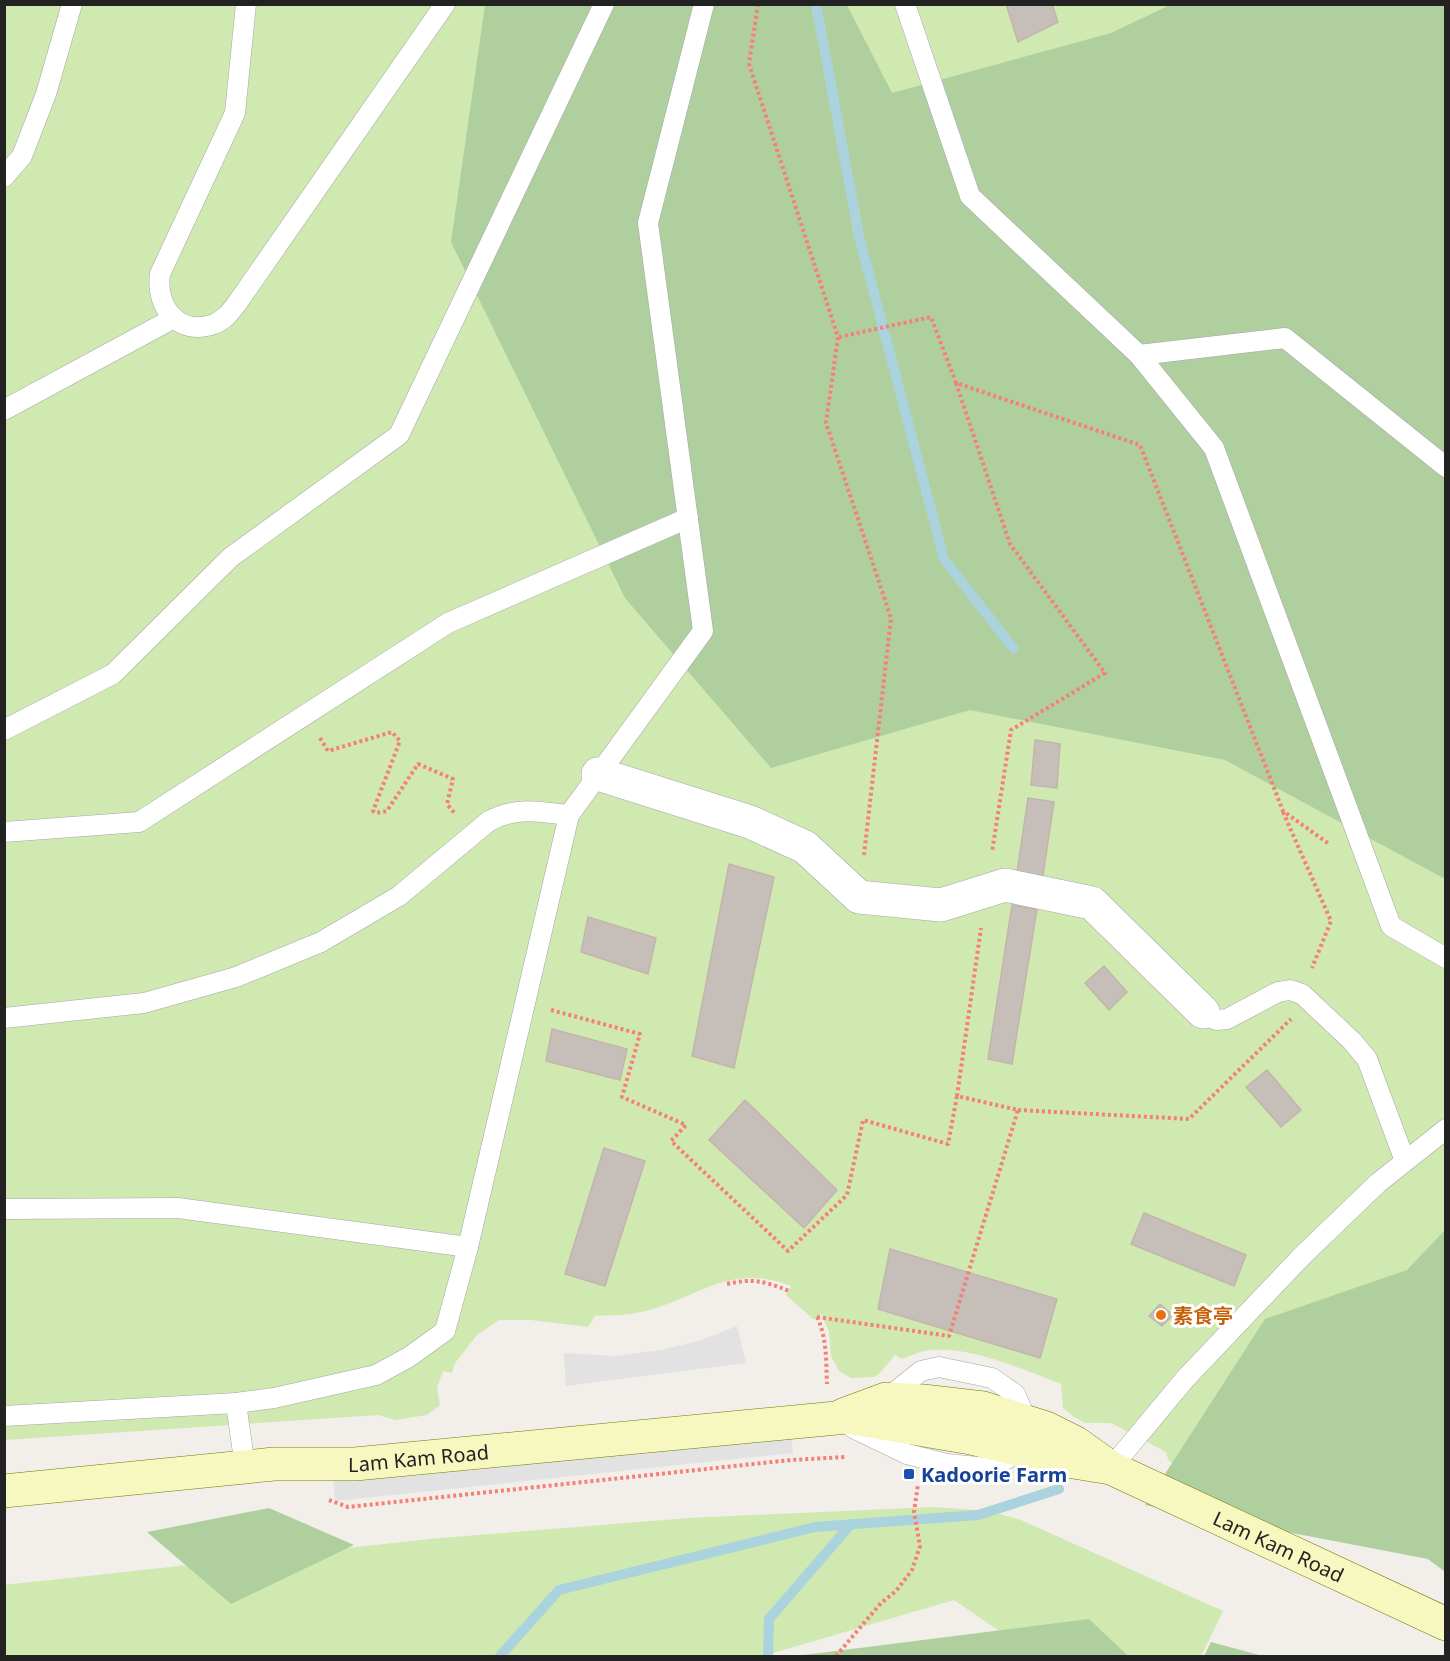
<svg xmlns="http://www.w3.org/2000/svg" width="1450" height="1661" viewBox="0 0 1450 1661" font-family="'Noto Sans','Noto Sans TC',sans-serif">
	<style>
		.grass { fill: #cfe9b1 }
		.forest { fill: #afcf9f }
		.parking { fill: #e2e2e2 }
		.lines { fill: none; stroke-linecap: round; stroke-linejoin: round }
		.stream { stroke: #abd3dd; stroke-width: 10 }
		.building { fill: #c6beb8; stroke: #c3b5ab; stroke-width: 1.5 }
		.lane-casing { stroke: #a6a6a6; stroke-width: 21 }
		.street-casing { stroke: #a6a6a6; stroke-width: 34 }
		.secondary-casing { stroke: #707909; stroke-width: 34 }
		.path { stroke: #f67f76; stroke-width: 4; stroke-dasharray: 3 3; stroke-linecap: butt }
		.lane { stroke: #fff; stroke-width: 20 }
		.street { stroke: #fff; stroke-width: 33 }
		.secondary { stroke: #f7f8c0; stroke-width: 33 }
		.food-dot { fill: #e8710a; stroke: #fff; stroke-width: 2 }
		.transit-dot { fill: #1a4fb4; stroke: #fff; stroke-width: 2 }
		.labels { text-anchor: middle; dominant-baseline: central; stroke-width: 6; stroke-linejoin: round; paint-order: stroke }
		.food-label { font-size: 20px; font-weight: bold; fill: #c56008; stroke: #fff; text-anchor: start }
		.street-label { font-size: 20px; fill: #222; stroke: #fff }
		.transit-label { font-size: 20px; font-weight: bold; fill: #164399; stroke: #fff; text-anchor: start }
	</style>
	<rect width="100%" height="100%" fill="#f2eee9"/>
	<g class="grass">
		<path d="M5 5H1445V1524L1176 1469 1168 1459 1166 1452 1111 1423H1085L1074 1417 1063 1408 1061 1384C1023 1370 961 1341 920 1352 914 1354 908 1357 902 1359L895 1355 880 1373 874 1377 851 1378 839 1371 831 1356 829 1332 821 1314 813 1319 786 1295 791 1286C725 1261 697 1301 636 1313 623 1316 608 1315 595 1316L588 1327 531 1320H499L477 1335 455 1363 452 1373 443 1371 437 1388 440 1405 427 1415 395 1420 378 1415 5 1440Z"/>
		<polygon points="932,1507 990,1511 1021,1520 1223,1611 1201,1656 1036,1656 954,1600 763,1656 5,1656 4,1585 440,1538 689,1518"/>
	</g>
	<g class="forest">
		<polygon points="1434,4 1445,7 1445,879 1225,760 970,710 771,768 625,598 451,242 485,5 847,5 892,93 1111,33 1170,5"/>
		<polygon points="1445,1230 1445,1572 1428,1559 1145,1505 1265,1319 1407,1270"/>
		<polygon points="269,1508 354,1545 231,1604 147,1532"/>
		<polygon points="1089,1619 1128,1656 796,1656"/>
		<polygon points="1211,1642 1259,1655 1261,1656 1204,1656"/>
	</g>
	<g class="parking">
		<polygon points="737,1326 746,1363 566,1386 564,1353 616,1356 661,1350 699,1341"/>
		<polygon points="791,1433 793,1453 335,1501 333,1480"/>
	</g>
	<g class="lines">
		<g class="stream">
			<polyline points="816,4 859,236 944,559 1013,648"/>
			<polyline points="500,1656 559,1590 815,1527 978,1515 1059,1489"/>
			<polyline points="768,1656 769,1619 851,1524"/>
		</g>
	</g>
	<g class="building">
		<polygon points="1006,4 1052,4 1058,22 1018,42"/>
		<polygon points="1035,740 1060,744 1057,788 1031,785"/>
		<polygon points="1028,798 1054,802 1042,882 1016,879"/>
		<polygon points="729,864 774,877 734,1068 692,1056"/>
		<polygon points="1012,905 1037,909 1012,1064 988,1059"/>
		<polygon points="588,917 656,938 648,974 581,952"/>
		<polygon points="1104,966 1127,992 1109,1010 1085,983"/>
		<polygon points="552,1029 627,1049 620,1080 546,1061"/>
		<polygon points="1267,1070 1301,1110 1281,1127 1246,1087"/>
		<polygon points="745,1100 837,1190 804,1228 709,1140"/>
		<polygon points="604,1148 645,1161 605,1286 565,1274"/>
		<polygon points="1144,1213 1246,1255 1234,1286 1131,1244"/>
		<polygon points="890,1249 1057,1299 1040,1358 878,1309"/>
		<polygon points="1160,1304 1173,1315 1162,1326 1149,1316"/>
	</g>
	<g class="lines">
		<defs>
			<g id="lane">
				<path d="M246 4 235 113 160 274C155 307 179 337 214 324 225 320 231 311 238 302L445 4"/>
				<polyline points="905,4 970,196 1139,355 1214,448 1391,926 1446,958"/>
				<polyline points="4,177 22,156 46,94 72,4"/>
				<polyline points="1139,355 1285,338 1446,467"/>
				<polyline points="4,410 174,318"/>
				<polyline points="4,730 113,674 231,557 399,435 604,4"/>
				<polyline points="4,832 139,822 448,623 688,518"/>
				<polyline points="1203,1012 1216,1020 1227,1019 1278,992 1290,990 1302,994 1352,1041 1367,1059 1405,1161"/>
				<path d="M4 1018 144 1003 236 977 321 942 399 896 489 821C518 806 538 812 569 815"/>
				<polyline points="4,1209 178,1208 468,1247"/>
				<polyline points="886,1399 921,1371 939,1367 992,1378 1015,1394 1026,1420"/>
				<polyline points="236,1403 245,1467"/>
				<polyline points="4,1416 236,1403 274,1398 376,1375 409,1357 445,1331 468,1247 569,815 703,631 648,223 704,4"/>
				<polyline points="853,1428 907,1454 947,1464 988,1468 1022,1451"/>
				<polyline points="1111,1468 1185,1379 1303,1255 1378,1183 1446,1129"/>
			</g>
			<polyline id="street" points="598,774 750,822 805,847 859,897 941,905 1005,885 1092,903 1203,1012"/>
			<g id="secondary">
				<path id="s1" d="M843 1415 886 1399 923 1401 983 1408 1046 1428 1076 1443 1111 1468 1446 1624"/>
				<path id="s2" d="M4 1491 274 1464H355L847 1417 971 1438 1061 1460 1111 1468"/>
			</g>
		</defs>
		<use href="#lane" class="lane-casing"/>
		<use href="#street" class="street-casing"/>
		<use href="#secondary" class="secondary-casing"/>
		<g class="path">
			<polyline points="758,4 749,64 838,337 826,423 891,618 864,855"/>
			<polyline points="839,337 931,317 956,383 1140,445 1283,811 1329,844"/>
			<polyline points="956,383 1010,544 1105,673 1011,730 992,852"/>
			<polyline points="320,738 328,751 392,732 400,741 373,811 376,813 387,811 418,764 453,779 447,804 455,814"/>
			<polyline points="1283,812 1331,921 1312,968"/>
			<polyline points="551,1010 640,1034 622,1097 686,1125 671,1141 788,1251 847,1195 863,1120 948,1144 957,1096"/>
			<polyline points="1018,1110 1189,1119 1291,1019"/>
			<path d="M727 1284C753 1278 764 1281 789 1291"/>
			<polyline points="817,1317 949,1336 1018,1110 957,1096 981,928"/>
			<path d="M817 1317C827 1338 826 1360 827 1384"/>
			<polyline points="329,1500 348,1507 791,1460 846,1457"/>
			<polyline points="836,1656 881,1603 896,1591 912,1570 920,1546 914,1512 918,1484"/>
		</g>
		<use href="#lane" class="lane"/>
		<use href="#street" class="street"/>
		<use href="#secondary" class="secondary"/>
	</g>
	<circle class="food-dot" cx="1161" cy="1315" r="6"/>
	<rect class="transit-dot" x="903" y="1468" width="12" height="12" rx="3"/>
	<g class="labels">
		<g class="food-label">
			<text x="1173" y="1315">素食亭</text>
		</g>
		<g class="street-label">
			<text stroke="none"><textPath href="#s2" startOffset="416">Lam Kam Road</textPath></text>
			<text stroke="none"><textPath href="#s1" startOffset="471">Lam Kam Road</textPath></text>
		</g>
		<g class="transit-label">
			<text x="921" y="1474">Kadoorie Farm</text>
		</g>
	</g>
	<rect width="1450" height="1661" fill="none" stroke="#222222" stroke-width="12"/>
</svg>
